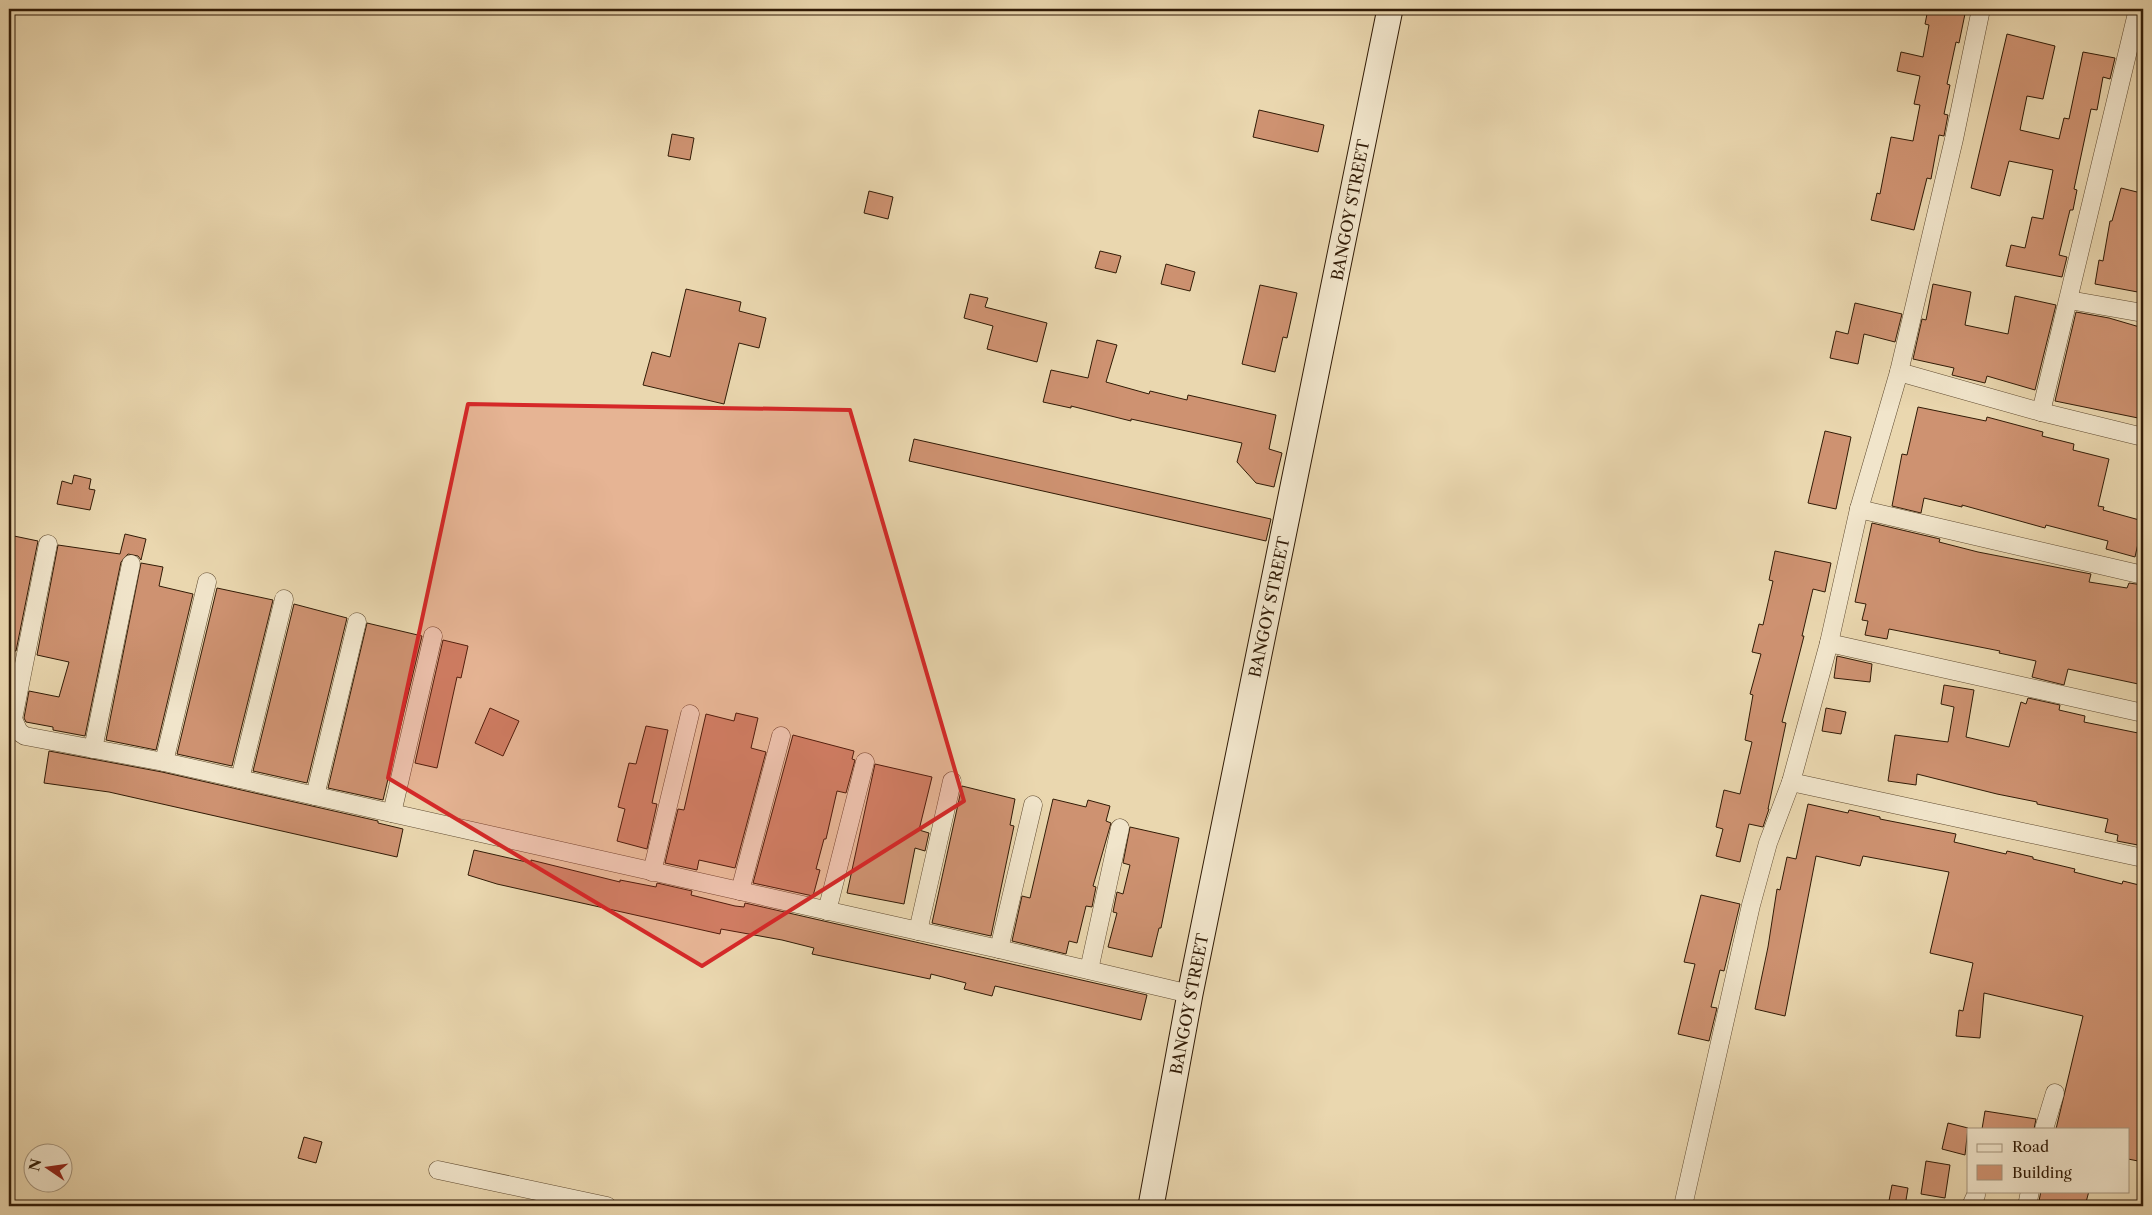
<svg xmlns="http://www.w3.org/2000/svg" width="2152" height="1215" viewBox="0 0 2152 1215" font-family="'Libre Caslon Text',serif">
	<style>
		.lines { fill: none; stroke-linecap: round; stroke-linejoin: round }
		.stream { stroke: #70796e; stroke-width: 5.5 }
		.building { fill: #ce9271; stroke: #311b06 }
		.minor-casing { stroke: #5f4a30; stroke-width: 19 }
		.secondary-casing { stroke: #311b06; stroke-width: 27 }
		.minor { stroke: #f1e5cb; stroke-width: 18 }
		.secondary { stroke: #f1e5cb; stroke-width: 25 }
		.marked { fill: #d62828; fill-opacity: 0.2; stroke: #d62828; stroke-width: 4; stroke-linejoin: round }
		.labels { text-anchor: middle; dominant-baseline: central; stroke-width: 4.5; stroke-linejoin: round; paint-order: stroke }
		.street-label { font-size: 16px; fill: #311b06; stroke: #f1e5cb }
	</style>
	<rect width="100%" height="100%" fill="#ead7af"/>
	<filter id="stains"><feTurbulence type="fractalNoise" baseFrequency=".004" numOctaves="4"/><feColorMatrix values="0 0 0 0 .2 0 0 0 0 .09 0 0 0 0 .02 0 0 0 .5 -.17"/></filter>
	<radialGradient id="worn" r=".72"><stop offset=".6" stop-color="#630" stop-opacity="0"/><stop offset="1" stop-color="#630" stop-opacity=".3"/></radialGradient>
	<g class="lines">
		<polyline class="stream" points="9,14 17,9"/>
	</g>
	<g class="building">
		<polygon points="1928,9 1966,9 1959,43 1956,42 1947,84 1950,85 1944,114 1948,115 1944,136 1939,135 1931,179 1927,178 1914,230 1871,220 1877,193 1880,194 1891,137 1913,141 1920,105 1914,104 1920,76 1897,71 1901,52 1923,57 1929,25 1925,24"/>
		<polygon points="2007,34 2055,46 2043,99 2027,96 2020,130 2059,139 2064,118 2069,119 2083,52 2115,58 2110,79 2103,77 2097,110 2091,109 2074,189 2077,190 2073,210 2070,210 2059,255 2067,257 2062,277 2006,266 2011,245 2025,248 2032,217 2043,219 2053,170 2009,161 2000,196 1971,188"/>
		<polygon points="1259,110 1324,125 1318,152 1253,137"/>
		<polygon points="672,134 694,138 690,160 668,156"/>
		<polygon points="2121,188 2141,193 2140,196 2143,197 2143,293 2095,284 2099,260 2103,261 2110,221 2112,221"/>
		<polygon points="869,191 893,197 888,219 864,213"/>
		<polygon points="1100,251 1121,256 1116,273 1095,268"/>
		<polygon points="1166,264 1195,272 1190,291 1161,284"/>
		<polygon points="1933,284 1971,292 1965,325 2008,334 2015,296 2056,305 2035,390 1987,376 1985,383 1952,375 1954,368 1913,359 1922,319 1926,320"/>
		<polygon points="1260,285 1297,293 1287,338 1283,337 1275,372 1242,364"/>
		<polygon points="686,289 741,302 739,311 766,318 759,348 739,343 724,404 643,385 652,352 670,357"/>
		<polygon points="970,294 988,298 985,307 1047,323 1037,362 987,349 993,326 964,318"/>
		<polygon points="1855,303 1902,314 1895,342 1864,334 1858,364 1830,358 1836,331 1848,334"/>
		<polygon points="2076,312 2109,318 2143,328 2143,358 2140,371 2143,372 2143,419 2055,401"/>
		<polygon points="1097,340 1117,345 1106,382 1149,394 1150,391 1187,400 1188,395 1276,415 1269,449 1282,453 1274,487 1256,483 1237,462 1242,443 1131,419 1131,421 1071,406 1071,408 1043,402 1051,370 1088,378"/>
		<polygon points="1918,407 1986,421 1987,417 2043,432 2042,436 2074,444 2073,450 2109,459 2098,506 2104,507 2103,510 2143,521 2135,557 2106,549 2108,541 2046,525 2045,528 1962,505 1962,507 1924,498 1921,513 1892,506 1902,454 1907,455"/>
		<polygon points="1825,431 1851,437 1836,509 1808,503"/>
		<polygon points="914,439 1271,519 1266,541 909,461"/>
		<polygon points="74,475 91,479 89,489 95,490 90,510 57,504 62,481 72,484"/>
		<polygon points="1872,523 1940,539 1939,542 1978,552 2091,574 2089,582 2127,588 2129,583 2143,585 2143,685 2068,669 2064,685 2032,677 2036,661 1999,653 2000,651 1889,629 1887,639 1865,635 1868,621 1862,620 1866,604 1855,602"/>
		<polygon points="125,534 146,539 141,560 138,556 128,554 121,562 85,736 53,730 53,727 26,722 24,718 29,691 59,697 69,662 37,655 58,545 120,554"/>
		<polygon points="14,536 38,541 16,651 9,650 9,561"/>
		<polygon points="1775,551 1831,563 1825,592 1813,589 1802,636 1804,636 1782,722 1786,723 1768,809 1769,809 1763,827 1749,824 1740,862 1716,856 1723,829 1716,827 1724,790 1740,794 1752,742 1745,740 1753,695 1750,694 1761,654 1752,652 1759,624 1763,625 1773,581 1769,580"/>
		<polygon points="141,563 163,567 159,586 193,594 156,750 106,740"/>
		<polygon points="217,588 273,600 232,766 177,754"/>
		<polygon points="294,604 347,618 307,783 253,771"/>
		<polygon points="367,623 422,636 383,800 328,788"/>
		<polygon points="443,640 468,646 461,678 457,677 437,768 415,763"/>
		<polygon points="1837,656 1872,664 1870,682 1834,678"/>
		<polygon points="1944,685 1974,690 1966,737 2009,747 2021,702 2026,704 2028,698 2060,705 2059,710 2085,716 2084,722 2143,734 2143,846 2117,841 2118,835 2105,832 2108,819 2037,804 2037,802 1997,794 1917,774 1916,785 1888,781 1895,735 1948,742 1954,707 1941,704"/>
		<polygon points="490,708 519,721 503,756 475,743"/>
		<polygon points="1826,708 1846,712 1841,734 1822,731"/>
		<polygon points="736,713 758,718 751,748 766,752 735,868 699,860 697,870 665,863 678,809 684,810 706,714 734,721"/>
		<polygon points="646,726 668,730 652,803 657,804 647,849 617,841 625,809 618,807 629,763 636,764"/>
		<polygon points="793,735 854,751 852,759 855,760 846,793 837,791 826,839 824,839 816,869 820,870 813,896 753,883"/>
		<polygon points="49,751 162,772 378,821 378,823 403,829 397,857 109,792 44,783"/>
		<polygon points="875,764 932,777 919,830 929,833 925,851 915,848 904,904 847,893"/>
		<polygon points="962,786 1015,799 1010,825 1014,826 991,936 932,923"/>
		<polygon points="1053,799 1086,807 1088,800 1110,806 1106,821 1111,823 1093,886 1096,887 1092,907 1086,906 1077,943 1069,941 1066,954 1012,941 1022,896 1030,898"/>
		<polygon points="1808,804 1848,813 1849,810 1880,817 1880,819 1956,834 1954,842 2006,854 2007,851 2033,857 2033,859 2075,869 2074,872 2122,884 2123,881 2143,886 2143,1162 2128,1159 2128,1129 2056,1129 2083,1016 1984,993 1980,1038 1956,1036 1959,1010 1963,1011 1973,963 1930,953 1949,872 1863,856 1860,866 1816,856 1785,1016 1755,1009 1768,947 1777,889 1780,890 1787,857 1796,859"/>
		<polygon points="1130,827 1179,838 1161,928 1159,928 1152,957 1108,947 1117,913 1113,912 1117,892 1123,894 1130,865 1123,863"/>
		<polygon points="474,850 531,863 531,860 620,882 620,880 656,887 657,883 692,891 691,895 735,906 744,907 745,903 1147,995 1141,1020 995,986 992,996 964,989 966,983 931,974 930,979 812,954 814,948 782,940 721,929 720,934 497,884 468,875"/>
		<polygon points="1701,895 1740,904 1724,971 1720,970 1711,1007 1717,1008 1709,1041 1678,1034 1695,964 1684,962"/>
		<polygon points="1985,1111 2036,1119 2034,1129 1982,1129"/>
		<polygon points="1948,1123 1968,1128 1965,1155 1942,1149"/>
		<polygon points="304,1137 322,1142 316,1163 298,1158"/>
		<polygon points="1926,1161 1950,1165 1945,1198 1921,1194"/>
		<polygon points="1892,1185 1908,1188 1905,1206 1888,1206"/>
		<polygon points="2041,1191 2089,1191 2085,1206 2038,1206"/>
	</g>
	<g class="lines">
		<defs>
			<g id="minor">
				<polyline points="2069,300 2143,313"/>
				<polyline points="1899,372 2041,412 2143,437"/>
				<polyline points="2041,412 2138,9"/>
				<polyline points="1859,509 2143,575"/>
				<polyline points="48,544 13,719 19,732 25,736 164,762 999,949 1190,994"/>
				<polyline points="1829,643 2143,713"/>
				<polyline points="93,749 131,564"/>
				<polyline points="164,762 207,582"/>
				<polyline points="240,779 284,599"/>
				<polyline points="1791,782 2143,858"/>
				<polyline points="315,796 357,622"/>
				<polyline points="392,813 433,636"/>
				<polyline points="652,872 690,714"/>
				<polyline points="740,891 781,736"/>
				<polyline points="827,911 865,762"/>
				<polyline points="918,931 952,781"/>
				<polyline points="999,949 1033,805"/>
				<polyline points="1089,970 1120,828"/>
				<polyline points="2044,1129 2055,1093"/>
				<polyline points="438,1170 607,1206"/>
				<polyline points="1683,1206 1751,905 1768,843 1791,782 1829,643 1859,509 1899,372 1954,139 1981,9"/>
				<polyline points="1971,1206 1976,1195"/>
				<polyline points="2027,1206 2030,1191"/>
			</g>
			<polyline id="secondary" points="1151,1206 1190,994 1390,9"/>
		</defs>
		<use href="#minor" class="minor-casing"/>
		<use href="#secondary" class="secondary-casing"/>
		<use href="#minor" class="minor"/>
		<use href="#secondary" class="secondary"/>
	</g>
	<path class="marked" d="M468 404 850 410 964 801 702 966 388 778Z"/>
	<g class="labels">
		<g class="street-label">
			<text transform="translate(1350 210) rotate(-79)">BANGOY STREET</text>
			<text transform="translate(1269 607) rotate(-78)">BANGOY STREET</text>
			<text transform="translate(1189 1004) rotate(-79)">BANGOY STREET</text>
		</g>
	</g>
	<rect width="2152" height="1215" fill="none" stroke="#ead7af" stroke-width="30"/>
	<rect x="10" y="10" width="2132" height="1195" fill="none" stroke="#311b06" stroke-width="2.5"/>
	<rect x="15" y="15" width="2122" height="1185" fill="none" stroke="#311b06"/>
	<rect x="1967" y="1128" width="162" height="65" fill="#f1e5cb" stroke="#a4947c"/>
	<rect x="1977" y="1144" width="25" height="8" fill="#f1e5cb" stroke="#a4947c"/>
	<text x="2012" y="1152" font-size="15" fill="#311b06">Road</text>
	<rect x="1977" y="1165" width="25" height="15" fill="#ce9271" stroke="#a4947c"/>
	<text x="2012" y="1178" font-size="15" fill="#311b06">Building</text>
	<g transform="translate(48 1168) rotate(283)"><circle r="24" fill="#f1e5cb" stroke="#a4947c"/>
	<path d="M0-4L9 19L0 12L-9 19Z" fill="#8f2418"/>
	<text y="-8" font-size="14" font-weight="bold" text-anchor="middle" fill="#311b06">N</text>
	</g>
	<rect width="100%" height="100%" filter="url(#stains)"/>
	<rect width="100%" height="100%" fill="url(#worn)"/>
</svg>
